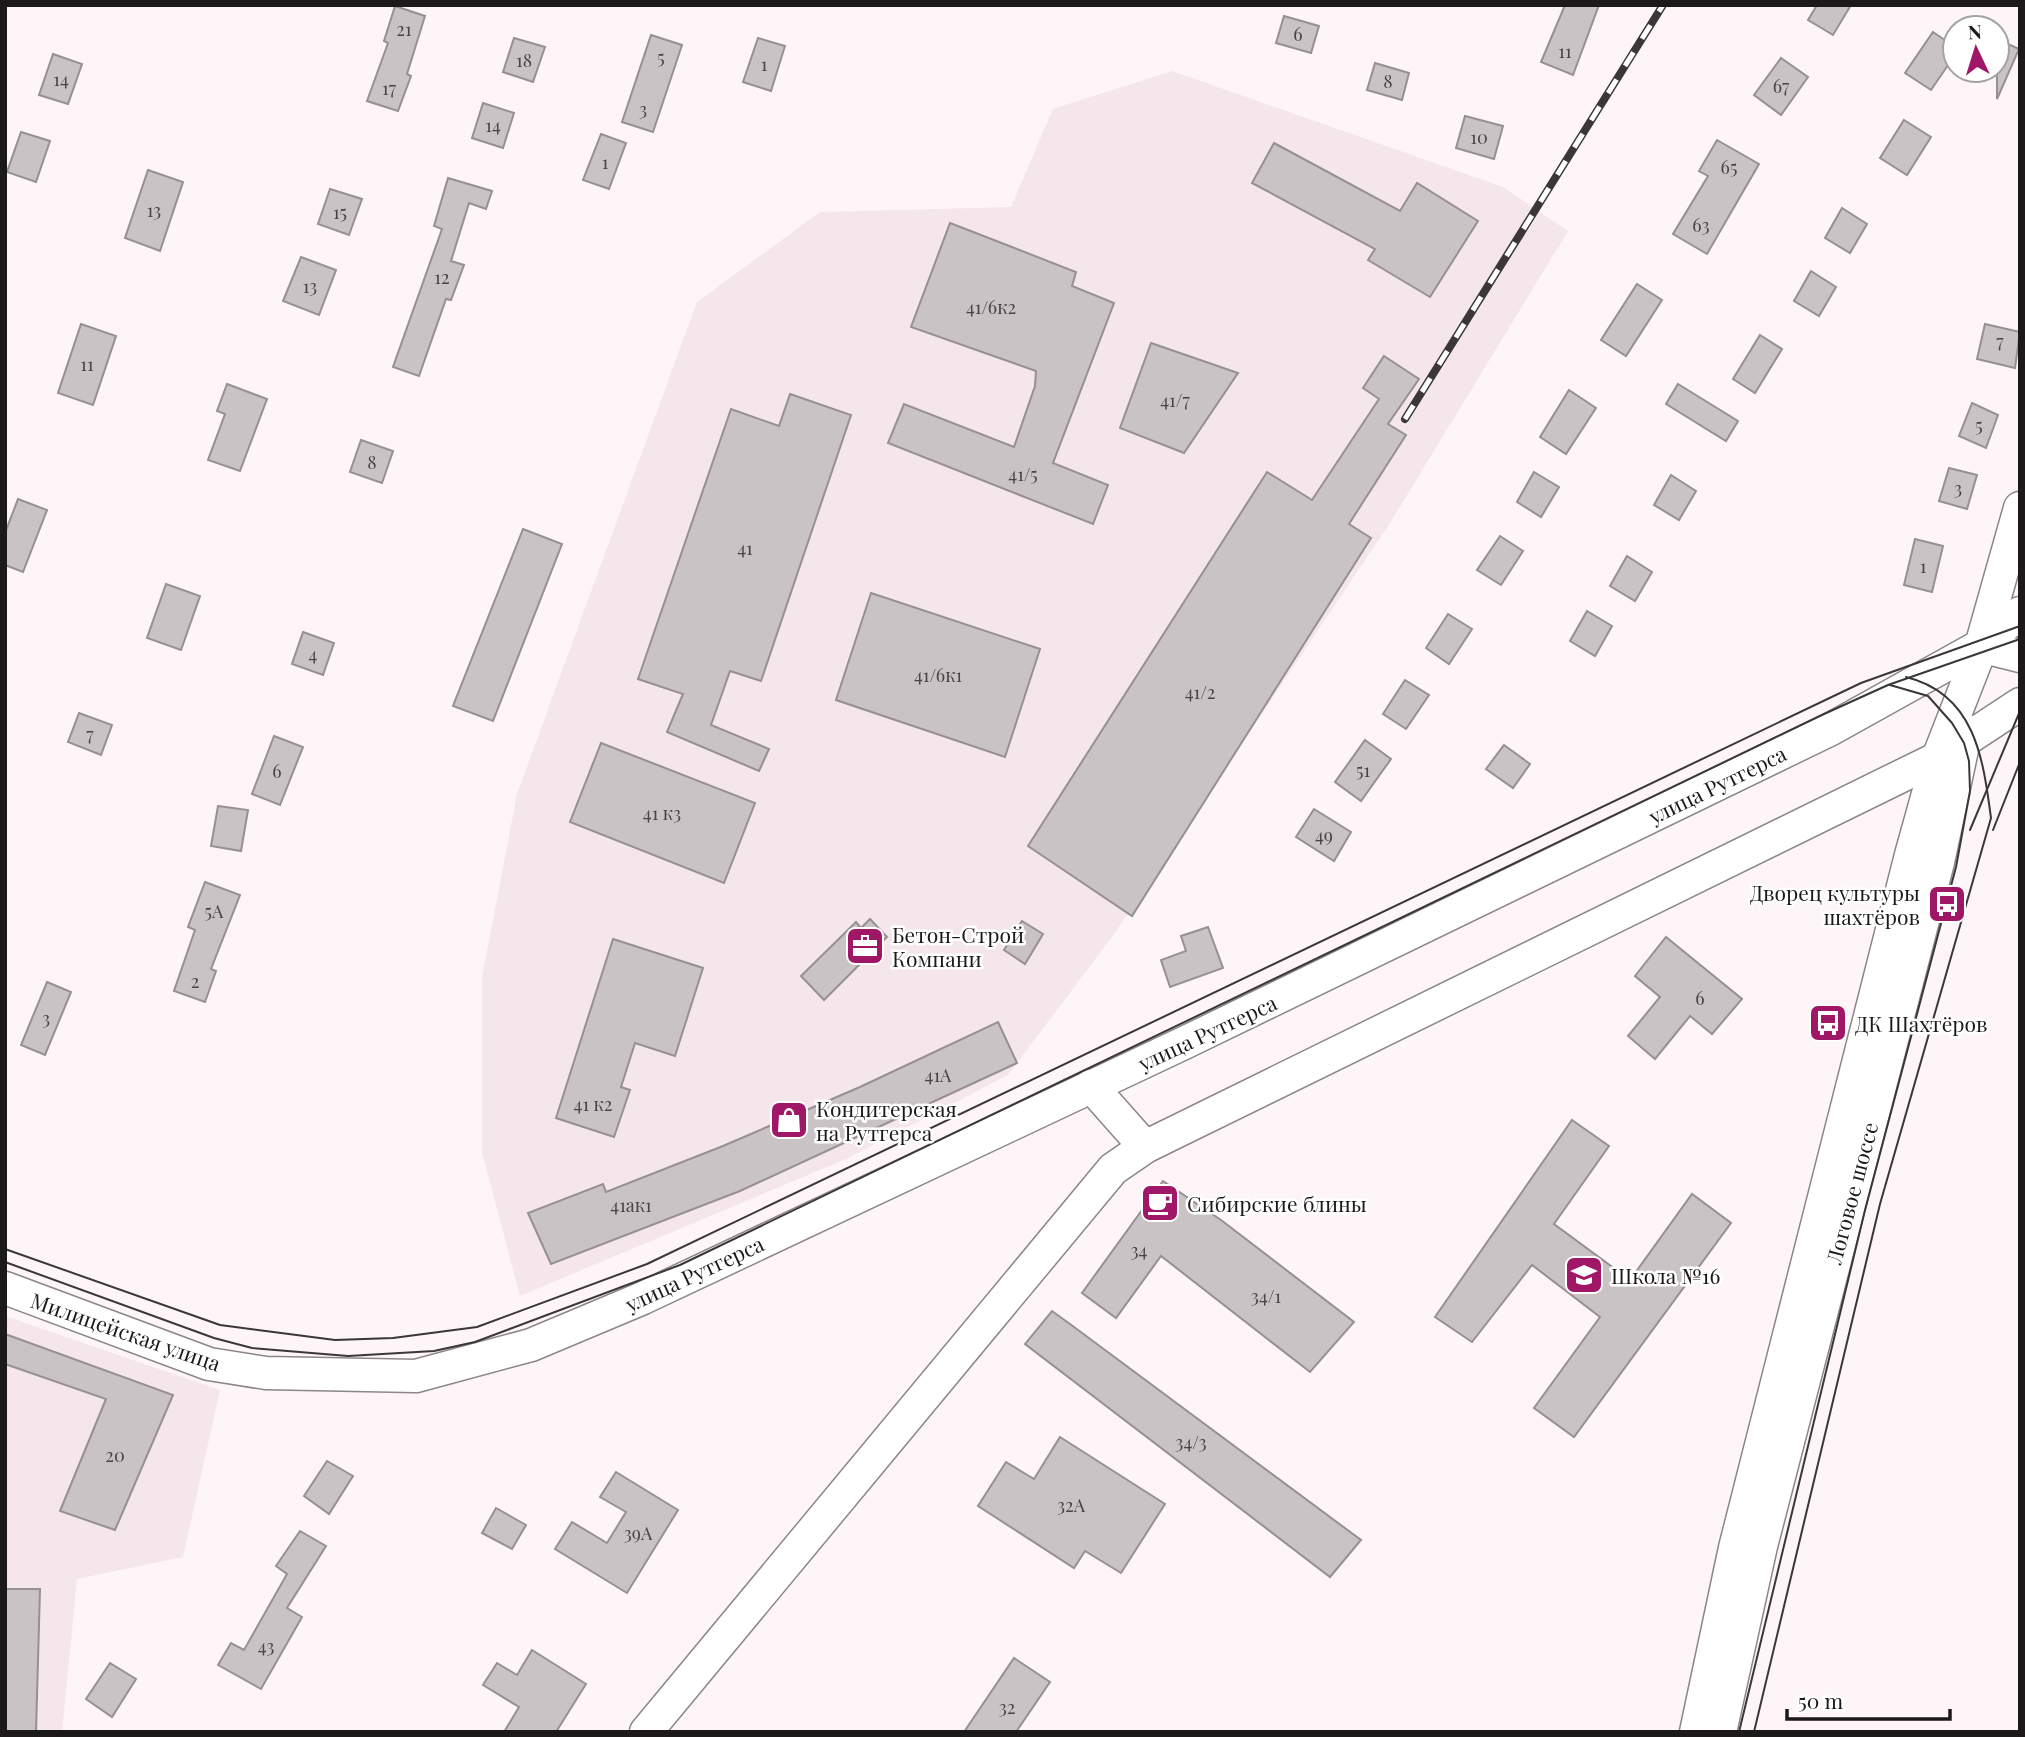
<svg xmlns="http://www.w3.org/2000/svg" width="2025" height="1737" viewBox="0 0 2025 1737" font-family="'Playfair Display',serif">
	<style>
		.built { fill: #f5e6ec }
		.building { fill: #cac3c5; stroke: #969092; stroke-width: 2 }
		.lines { fill: none; stroke-linecap: round; stroke-linejoin: round }
		.major-casing { stroke: #8c8688; stroke-width: 35 }
		.major { stroke: #fff; stroke-width: 32 }
		.tram { stroke: #3b3739; stroke-width: 2 }
		.rail-casing { stroke: #3b3739; stroke-width: 8 }
		.rail { stroke: #fff; stroke-width: 5; stroke-dasharray: 16; stroke-linecap: butt }
		.labels { text-anchor: middle; dominant-baseline: central; stroke-width: 5; stroke-linejoin: round; paint-order: stroke }
		.number-label { font-size: 18px; fill: #484445 }
		.street-label { font-size: 21px; fill: #1c191a; stroke: #fff }
		.poi-label { font-size: 21px; fill: #1c191a; stroke: #fff; text-anchor: start }
	</style>
	<rect width="100%" height="100%" fill="#fdf5f8"/>
	<g class="built">
		<polygon points="1172,71 1503,187 1568,231 1390,523 1114,934 1008,1075 846,1159 520,1296 482,1152 482,978 517,794 697,302 820,212 1011,207 1053,109"/>
		<polygon points="5,1316 220,1390 183,1557 77,1579 62,1732 5,1732"/>
	</g>
	<g class="building">
		<polygon points="1565,5 1599,5 1573,75 1541,62"/>
		<polygon points="1817,5 1851,5 1833,35 1808,20"/>
		<polygon points="395,6 425,16 407,74 411,76 398,111 367,101 388,43 384,41"/>
		<polygon points="1284,16 1319,26 1311,53 1276,43"/>
		<polygon points="1933,32 1955,47 1955,55 1931,90 1905,73"/>
		<polygon points="651,35 682,45 653,132 622,122"/>
		<polygon points="514,38 545,47 533,82 503,72"/>
		<polygon points="758,38 785,46 771,91 743,82"/>
		<polygon points="1997,39 2019,49 1997,99"/>
		<polygon points="53,54 82,64 68,104 39,95"/>
		<polygon points="1781,58 1808,77 1781,115 1754,95"/>
		<polygon points="1375,63 1409,73 1402,100 1367,90"/>
		<polygon points="483,103 514,113 503,148 472,138"/>
		<polygon points="1465,116 1503,126 1494,159 1456,148"/>
		<polygon points="1904,120 1931,137 1907,175 1880,158"/>
		<polygon points="21,132 50,141 36,182 7,172"/>
		<polygon points="601,134 626,143 609,189 583,180"/>
		<polygon points="1717,140 1759,164 1707,254 1673,234 1708,176 1699,171"/>
		<polygon points="1274,143 1400,211 1417,183 1478,221 1430,297 1368,260 1375,249 1252,183"/>
		<polygon points="148,170 183,182 160,251 125,238"/>
		<polygon points="448,178 492,191 486,209 469,203 451,261 464,265 451,300 446,299 419,376 393,367 442,229 434,226"/>
		<polygon points="330,189 362,199 349,235 318,224"/>
		<polygon points="1842,208 1867,224 1850,253 1825,238"/>
		<polygon points="950,223 1076,272 1072,286 1114,303 1053,463 1108,485 1093,524 888,443 904,404 1014,447 1035,386 1036,371 911,327"/>
		<polygon points="301,257 336,270 319,315 283,301"/>
		<polygon points="1811,271 1836,287 1819,316 1794,301"/>
		<polygon points="1637,284 1662,300 1626,356 1601,340"/>
		<polygon points="81,324 116,336 93,405 58,393"/>
		<polygon points="1985,324 2020,332 2015,368 1977,359"/>
		<polygon points="1760,335 1782,349 1755,393 1733,379"/>
		<polygon points="1151,343 1238,373 1184,453 1120,428"/>
		<polygon points="1384,356 1419,379 1388,424 1406,435 1349,524 1371,538 1132,916 1028,846 1267,472 1312,500 1379,399 1363,388"/>
		<polygon points="227,384 267,399 240,471 208,460 225,414 217,411"/>
		<polygon points="1678,384 1738,421 1726,441 1666,404"/>
		<polygon points="1569,390 1596,408 1566,454 1540,437"/>
		<polygon points="790,394 851,415 761,681 730,671 711,725 769,749 759,771 667,732 683,694 638,679 731,409 779,426"/>
		<polygon points="1972,403 1998,415 1986,448 1959,436"/>
		<polygon points="361,440 393,451 382,483 350,472"/>
		<polygon points="1949,468 1977,475 1967,509 1939,501"/>
		<polygon points="1534,472 1559,487 1541,517 1517,502"/>
		<polygon points="1671,475 1696,491 1679,520 1654,505"/>
		<polygon points="18,499 47,510 23,572 5,565 5,533"/>
		<polygon points="523,529 562,544 493,721 453,706"/>
		<polygon points="1500,536 1523,551 1501,585 1477,570"/>
		<polygon points="1915,539 1943,546 1932,592 1904,585"/>
		<polygon points="1627,556 1652,572 1635,601 1610,586"/>
		<polygon points="166,584 200,596 181,650 147,638"/>
		<polygon points="871,593 1040,649 1005,757 836,700"/>
		<polygon points="1587,611 1612,626 1595,656 1570,641"/>
		<polygon points="1448,614 1472,629 1449,664 1426,648"/>
		<polygon points="303,632 334,643 323,675 292,664"/>
		<polygon points="1405,680 1429,695 1406,729 1383,714"/>
		<polygon points="79,713 112,725 101,755 68,742"/>
		<polygon points="274,736 303,747 280,805 252,794"/>
		<polygon points="1365,740 1391,759 1361,801 1335,782"/>
		<polygon points="601,743 755,803 724,883 570,822"/>
		<polygon points="1504,745 1530,764 1513,788 1486,769"/>
		<polygon points="218,806 248,810 241,851 211,846"/>
		<polygon points="1314,809 1351,832 1334,861 1296,837"/>
		<polygon points="205,882 240,895 211,969 216,971 205,1002 174,991 195,930 188,927"/>
		<polygon points="870,919 887,937 824,1000 801,976 856,922 861,928"/>
		<polygon points="1022,921 1043,934 1025,964 1004,950"/>
		<polygon points="1208,927 1223,968 1170,987 1161,960 1186,951 1181,936"/>
		<polygon points="1666,937 1742,999 1712,1034 1690,1016 1655,1059 1628,1036 1660,997 1635,976"/>
		<polygon points="613,939 703,968 675,1056 635,1043 621,1087 630,1090 614,1137 556,1118"/>
		<polygon points="47,982 71,992 45,1055 21,1045"/>
		<polygon points="998,1022 1017,1063 740,1191 551,1264 528,1213 603,1184 606,1192 723,1146 860,1087"/>
		<polygon points="1572,1120 1609,1146 1554,1224 1630,1280 1692,1194 1731,1223 1574,1437 1534,1408 1600,1317 1532,1265 1472,1342 1435,1317"/>
		<polygon points="1163,1181 1221,1220 1354,1322 1310,1372 1161,1256 1116,1318 1082,1293"/>
		<polygon points="1052,1311 1070,1324 1361,1540 1330,1577 1025,1344"/>
		<polygon points="5,1334 173,1395 115,1530 60,1511 106,1399 5,1364"/>
		<polygon points="1060,1437 1165,1504 1121,1573 1085,1551 1074,1568 978,1506 1006,1462 1034,1479"/>
		<polygon points="327,1461 353,1476 329,1514 304,1496"/>
		<polygon points="616,1472 678,1510 627,1593 555,1549 572,1522 607,1543 626,1512 600,1497"/>
		<polygon points="496,1508 526,1525 512,1549 482,1533"/>
		<polygon points="300,1531 326,1546 287,1608 302,1617 261,1689 218,1665 231,1643 244,1650 287,1574 276,1566"/>
		<polygon points="5,1589 40,1589 36,1732 5,1732"/>
		<polygon points="532,1650 586,1684 556,1732 504,1732 519,1707 483,1685 497,1663 517,1675"/>
		<polygon points="1014,1658 1050,1682 1016,1732 964,1732"/>
		<polygon points="110,1663 136,1679 112,1717 86,1699"/>
	</g>
	<g class="lines">
		<defs>
			<g id="major">
				<polyline points="1980,646 2020,656"/>
				<polyline points="1091,1086 1145,1147"/>
				<polyline points="5,1288 209,1364 266,1373 416,1376 531,1345 643,1298 1184,1043 1831,729 1980,646 2020,613"/>
				<polyline points="646,1732 1113,1169 1145,1147 1938,758 2020,704"/>
				<polyline points="1696,1732 1735,1548 1911,855 1938,758 1979,653 2020,508"/>
				<polyline points="1720,1732 1761,1546 1938,862 1966,731"/>
			</g>
		</defs>
		<use href="#major" class="major-casing"/>
		<use href="#major" class="major"/>
		<g class="tram">
			<polyline points="1970,830 2020,711"/>
			<polyline points="1993,830 2020,762"/>
			<polyline points="5,1249 220,1325 335,1340 393,1338 477,1327 647,1264 1861,683 2020,626"/>
			<polyline points="5,1262 214,1338 252,1348 348,1356 434,1351 475,1342 680,1265 1824,714 1888,685 2020,639"/>
			<polyline points="1739,1732 1865,1210 1956,867 1970,791 1969,761 1964,743 1952,723 1928,696 1890,685"/>
			<path d="M1754 1732 1880 1204 1991 818C1983 758 1975 694 1906 677"/>
		</g>
		<defs>
			<polyline id="rail" points="1405,419 1663,5"/>
		</defs>
		<use href="#rail" class="rail-casing"/>
		<use href="#rail" class="rail"/>
	</g>
	<defs>
		<symbol id="bus-square" viewBox="-11 -11 22 22"><rect x="-9" y="-9" width="18" height="18" rx="4" fill="#9f1766" stroke="#fff"/><path d="M-5-6H5V4H4V6H2V4H-2V6H-4V4H-5ZM-3.5-4V0h7V-4ZM-3.5 1.2v1.5H-2V1.2ZM2 1.2v1.5H3.5V1.2Z" fill="#fff"/></symbol>
		<symbol id="office-square" viewBox="-11 -11 22 22"><rect x="-9" y="-9" width="18" height="18" rx="4" fill="#9f1766" stroke="#fff"/><path d="M-6-3h4V-5.5h4V-3h4V5H-6ZM-1-4.5V-3h2v-1.5ZM-6 0V1H6V0Z" fill="#fff"/></symbol>
		<symbol id="shop-square" viewBox="-11 -11 22 22"><rect x="-9" y="-9" width="18" height="18" rx="4" fill="#9f1766" stroke="#fff"/><path d="M-5-2.5h2.3a2.7 3.5 0 0 1 5.4 0H5L5.5 6h-11ZM-1.5-2.5h3a1.5 2.3 0 0 0-3 0Z" fill="#fff"/></symbol>
		<symbol id="cafe-square" viewBox="-11 -11 22 22"><rect x="-9" y="-9" width="18" height="18" rx="4" fill="#9f1766" stroke="#fff"/><path d="M-5.5-4.5H6V0H3Q3 3.5 0 3.5H-2.5Q-5.5 3.5-5.5 0ZM3-3.2v2h1.7v-2ZM-6 4.5H4V6H-6Z" fill="#fff"/></symbol>
		<symbol id="school-square" viewBox="-11 -11 22 22"><rect x="-9" y="-9" width="18" height="18" rx="4" fill="#9f1766" stroke="#fff"/><path d="M0-5L7-2L0 1L-7-2ZM-4 1L0 2.5L4 1V4Q0 6-4 4Z" fill="#fff"/></symbol>
	</defs>
	<g fill-rule="evenodd">
		<use href="#bus-square" x="1925" y="882" width="44" height="44"/>
		<use href="#office-square" x="843" y="924" width="44" height="44"/>
		<use href="#bus-square" x="1806" y="1001" width="44" height="44"/>
		<use href="#shop-square" x="767" y="1098" width="44" height="44"/>
		<use href="#cafe-square" x="1138" y="1181" width="44" height="44"/>
		<use href="#school-square" x="1562" y="1253" width="44" height="44"/>
	</g>
	<g class="labels">
		<g class="number-label">
			<text x="404" y="29">21</text>
			<text x="1298" y="34">6</text>
			<text x="1565" y="51">11</text>
			<text x="661" y="57">5</text>
			<text x="524" y="60">18</text>
			<text x="764" y="64">1</text>
			<text x="61" y="79">14</text>
			<text x="1388" y="81">8</text>
			<text x="1781" y="86">67</text>
			<text x="389" y="88">17</text>
			<text x="643" y="109">3</text>
			<text x="493" y="125">14</text>
			<text x="1479" y="137">10</text>
			<text x="605" y="162">1</text>
			<text x="1729" y="167">65</text>
			<text x="154" y="210">13</text>
			<text x="340" y="212">15</text>
			<text x="1701" y="225">63</text>
			<text x="442" y="277">12</text>
			<text x="310" y="286">13</text>
			<text x="991" y="307">41/6к2</text>
			<text x="2000" y="341">7</text>
			<text x="87" y="364">11</text>
			<text x="1175" y="400">41/7</text>
			<text x="1979" y="425">5</text>
			<text x="372" y="462">8</text>
			<text x="1023" y="474">41/5</text>
			<text x="1958" y="488">3</text>
			<text x="745" y="548">41</text>
			<text x="1923" y="566">1</text>
			<text x="313" y="654">4</text>
			<text x="938" y="675">41/6к1</text>
			<text x="1200" y="692">41/2</text>
			<text x="90" y="734">7</text>
			<text x="1363" y="770">51</text>
			<text x="277" y="771">6</text>
			<text x="662" y="813">41 к3</text>
			<text x="1324" y="835">49</text>
			<text x="214" y="911">5А</text>
			<text x="195" y="981">2</text>
			<text x="1700" y="998">6</text>
			<text x="46" y="1018">3</text>
			<text x="938" y="1075">41А</text>
			<text x="593" y="1104">41 к2</text>
			<text x="631" y="1205">41ак1</text>
			<text x="1139" y="1250">34</text>
			<text x="1266" y="1296">34/1</text>
			<text x="1191" y="1442">34/3</text>
			<text x="115" y="1455">20</text>
			<text x="1071" y="1505">32А</text>
			<text x="638" y="1533">39А</text>
			<text x="266" y="1646">43</text>
			<text x="1007" y="1707">32</text>
		</g>
		<g class="street-label">
			<text transform="translate(1717 784) rotate(-26)">улица Рутгерса</text>
			<text transform="translate(1207 1032) rotate(-25)">улица Рутгерса</text>
			<text transform="translate(1851 1193) rotate(-75)">Логовое шоссе</text>
			<text transform="translate(694 1273) rotate(-25)">улица Рутгерса</text>
			<text transform="translate(126 1331) rotate(19)">Милицейская улица</text>
		</g>
		<g class="poi-label">
			<text x="1920" y="892" text-anchor="end">Дворец культуры<tspan x="1920" dy="24">шахтёров</tspan></text>
			<text x="892" y="934">Бетон-Строй<tspan x="892" dy="24">Компани</tspan></text>
			<text x="1855" y="1023">ДК Шахтёров</text>
			<text x="816" y="1108">Кондитерская<tspan x="816" dy="24">на Рутгерса</tspan></text>
			<text x="1187" y="1203">Сибирские блины</text>
			<text x="1611" y="1275">Школа №16</text>
		</g>
	</g>
	<rect width="2025" height="1737" fill="none" stroke="#1c191a" stroke-width="14"/>
	<g transform="translate(1976 49) rotate(356)"><circle r="33" fill="#ffffff" stroke="#a4a3a3" stroke-width="2"/>
	<path d="M0-5L12 26L0 18L-12 26Z" fill="#9f1766"/>
	<text y="-10" font-size="19" font-weight="bold" text-anchor="middle" fill="#1c191a">N</text>
	</g>
	<path d="M1787 1709v10h163v-10" fill="none" stroke="#1c191a" stroke-width="3.5"/>
	<text x="1798" y="1709" font-size="21" fill="#1c191a" stroke="#ffffff" stroke-width="5" paint-order="stroke">50 m</text>
</svg>
